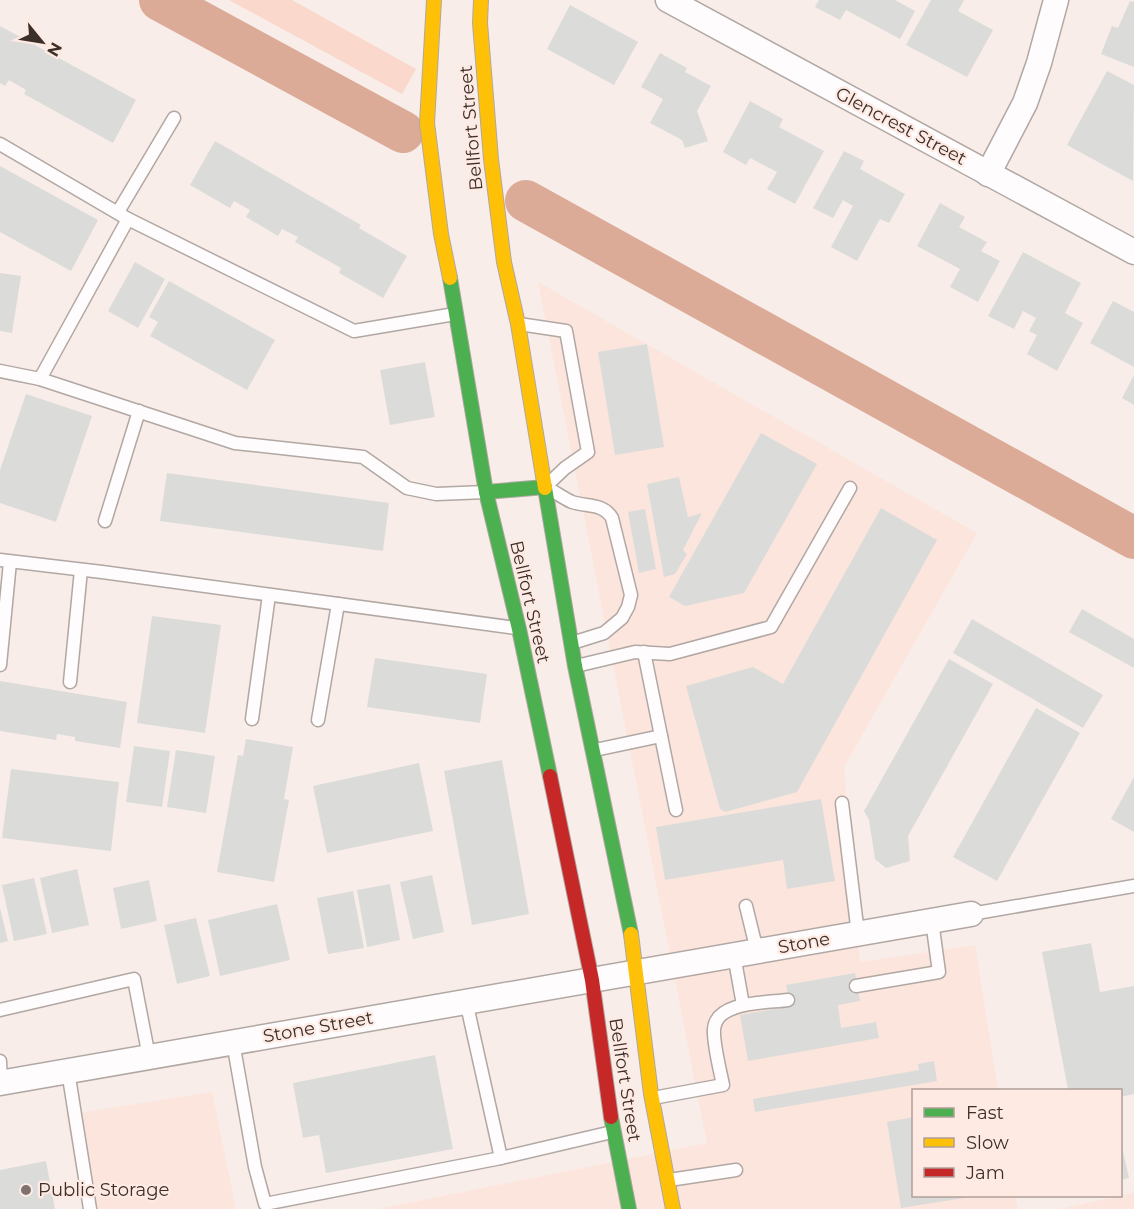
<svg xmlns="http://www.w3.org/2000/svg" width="1134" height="1209" viewBox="0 0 1134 1209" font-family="Montserrat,sans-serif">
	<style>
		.built { fill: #fce5dd }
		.green { fill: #fad8cb }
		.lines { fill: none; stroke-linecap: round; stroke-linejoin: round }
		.river { stroke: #dcab98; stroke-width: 42 }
		.building { fill: #dbdcd9 }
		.lane-casing { stroke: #b1a7a3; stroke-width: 15 }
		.street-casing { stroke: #b1a7a3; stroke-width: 27 }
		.fast-casing { stroke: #b1a7a3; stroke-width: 16 }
		.slow-casing { stroke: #b1a7a3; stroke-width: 16 }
		.jam-casing { stroke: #b1a7a3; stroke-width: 16 }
		.lane { stroke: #fefcfc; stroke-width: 12 }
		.street { stroke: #fefcfc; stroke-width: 24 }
		.fast { stroke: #4caf50; stroke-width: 14 }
		.slow { stroke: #ffc107; stroke-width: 14 }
		.jam { stroke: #c62828; stroke-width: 14 }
		.poi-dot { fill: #7d726d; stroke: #feeae3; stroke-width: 2 }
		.labels { text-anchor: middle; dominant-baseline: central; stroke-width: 4.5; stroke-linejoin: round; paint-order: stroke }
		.street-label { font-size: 18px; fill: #3b2f2a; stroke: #feeae3 }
		.poi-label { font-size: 18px; fill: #3b2f2a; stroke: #feeae3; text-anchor: start }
	</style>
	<rect width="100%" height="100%" fill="#f8ede9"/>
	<g class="built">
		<polygon points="538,282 977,533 844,767 860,962 975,945 998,1090 914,1090 914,1196 1015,1196 1018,1209 378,1209 707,1143"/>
		<polygon points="212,1092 236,1209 83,1209 66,1115"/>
		<polygon points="1134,1192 1134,1209 1060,1209 1120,1196"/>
	</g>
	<polygon class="green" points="229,0 292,0 416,69 402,94"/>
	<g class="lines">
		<g class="river">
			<polyline points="160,0 403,132"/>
			<polyline points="526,201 1134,538"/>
		</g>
	</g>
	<g class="building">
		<polygon points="819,0 895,0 915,11 900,39 846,10 840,20 815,7"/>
		<polygon points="931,0 964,0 958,11 993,30 967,77 906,45"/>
		<polygon points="1130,1 1134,2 1134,67 1101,54 1112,26 1118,28"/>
		<polygon points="570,5 638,42 614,85 547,49"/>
		<polygon points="0,26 136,100 113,143 24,94 26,90 9,80 5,86 0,83"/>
		<polygon points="660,53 687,68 685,72 711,86 697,111 708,141 685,148 682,140 650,123 663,99 641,87"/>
		<polygon points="1107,71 1134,85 1133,181 1067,145"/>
		<polygon points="750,101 783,119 779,127 824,151 795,204 767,189 777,172 750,158 746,165 723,152"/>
		<polygon points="215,141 361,225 359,228 407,256 383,298 339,273 341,268 295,242 298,237 282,229 278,236 246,217 250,210 234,201 230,208 190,185"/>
		<polygon points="844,151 864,161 860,169 905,194 889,223 880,219 857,261 831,247 853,206 843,200 833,218 813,208"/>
		<polygon points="0,166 98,220 71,271 0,232"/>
		<polygon points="940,203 965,217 959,227 987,242 981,251 1000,261 978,302 950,287 960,269 917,246"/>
		<polygon points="1023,252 1081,283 1065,313 1083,323 1057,371 1027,354 1037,335 1029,331 1036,318 1023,311 1014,329 988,316"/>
		<polygon points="135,262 165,279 138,328 108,311"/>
		<polygon points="0,273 21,276 12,333 0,331"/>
		<polygon points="169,281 275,340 247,390 150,336 158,322 149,317"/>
		<polygon points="1113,301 1134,312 1134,367 1090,343"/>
		<polygon points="647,344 664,447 615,455 598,352"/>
		<polygon points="425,362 435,417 390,425 380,370"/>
		<polygon points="1134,375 1134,405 1122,398"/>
		<polygon points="26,394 92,416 56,522 0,503 0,470"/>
		<polygon points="761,433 817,464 744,593 685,606 669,597"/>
		<polygon points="167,473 389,503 383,551 160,521"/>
		<polygon points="679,477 688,517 702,513 683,550 687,554 675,574 664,577 647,484"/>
		<polygon points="881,508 937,540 797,792 725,812 720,809 686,686 753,667 783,684"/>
		<polygon points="645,509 656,569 639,573 628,512"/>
		<polygon points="1082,609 1134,639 1134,668 1069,632"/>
		<polygon points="152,616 221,625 205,733 137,723"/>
		<polygon points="972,619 1103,695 1083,728 953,653"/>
		<polygon points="375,658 487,674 480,723 367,707"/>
		<polygon points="949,659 993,684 908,836 910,861 886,868 875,859 869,820 864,811"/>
		<polygon points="0,681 127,702 120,748 75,741 75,737 57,734 56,740 0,731"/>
		<polygon points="1036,708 1080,733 997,881 953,857"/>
		<polygon points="246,739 293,747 284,799 289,800 274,882 217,872 238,755 243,756"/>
		<polygon points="134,746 170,751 162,807 126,802"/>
		<polygon points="176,750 215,756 206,813 167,807"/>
		<polygon points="502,760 529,914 472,925 444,771"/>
		<polygon points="419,763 433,831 327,853 313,786"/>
		<polygon points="11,769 119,782 111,851 2,838"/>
		<polygon points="1134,777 1134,832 1111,819"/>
		<polygon points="821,799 835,881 787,889 783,860 665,880 656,827"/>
		<polygon points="77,869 89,925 52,933 40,878"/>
		<polygon points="432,875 444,932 413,939 400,882"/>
		<polygon points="34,878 47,934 14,941 2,885"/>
		<polygon points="149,880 157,921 121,929 113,888"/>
		<polygon points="390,884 400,940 367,947 357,890"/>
		<polygon points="353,891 364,948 328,954 317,898"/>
		<polygon points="277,904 290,960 220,976 208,920"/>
		<polygon points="0,908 8,941 0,943"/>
		<polygon points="196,918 210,976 177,984 164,925"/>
		<polygon points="1091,943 1100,992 1134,986 1134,1094 1120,1097 1120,1090 1068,1090 1042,952"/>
		<polygon points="855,973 860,1001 838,1005 841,1028 876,1022 879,1038 748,1061 740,1015 790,1006 786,985"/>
		<polygon points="435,1055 453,1149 326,1173 319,1135 303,1138 293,1083"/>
		<polygon points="934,1061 937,1081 755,1112 753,1099 919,1070 918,1064"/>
		<polygon points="914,1117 914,1196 970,1197 901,1208 887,1122"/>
		<polygon points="1120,1138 1129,1178 1120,1180"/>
		<polygon points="46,1161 55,1209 0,1209 0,1170"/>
	</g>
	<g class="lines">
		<defs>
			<g id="lane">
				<polyline points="0,144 128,219 354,331 455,314"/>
				<polyline points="118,212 174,118"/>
				<path d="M519 324 566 331 588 452 565 468 545 487C554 491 563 498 572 502 587 507 603 503 612 518L631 595 628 607 622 618 604 633 572 643"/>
				<polyline points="0,371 40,379 235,443 363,457 407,488 436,494 486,492"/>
				<polyline points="40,379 128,219"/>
				<polyline points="105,521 139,411"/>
				<polyline points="0,560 102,572 516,628"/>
				<polyline points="644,652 676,810"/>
				<polyline points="0,665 10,562"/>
				<polyline points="576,666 635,652 670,654 771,627 850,488"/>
				<polyline points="70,682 81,570"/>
				<polyline points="252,719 269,595"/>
				<polyline points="318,720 338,604"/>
				<polyline points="595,750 661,736"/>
				<polyline points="842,803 858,934"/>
				<polyline points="746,906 757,951"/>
				<polyline points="971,914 1134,886"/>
				<polyline points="734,955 743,1005"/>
				<polyline points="856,986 939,972 932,921"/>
				<polyline points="466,1001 501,1158 612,1132"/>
				<polyline points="0,1010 134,979 149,1057"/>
				<polyline points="233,1042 255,1167 265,1204 501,1158"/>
				<polyline points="0,1061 1,1083"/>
				<polyline points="68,1071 90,1209"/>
				<path d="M653 1098 723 1085C720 1070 713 1043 714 1029 716 1001 767 1003 788 1000"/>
				<polyline points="669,1180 736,1170"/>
			</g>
			<g id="street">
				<polyline points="668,0 1134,252"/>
				<polyline points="988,174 1025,103 1039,63 1056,0"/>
				<polyline points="0,1083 971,914"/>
			</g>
			<g id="fast">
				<polyline points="450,278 486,492 519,629 550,776"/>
				<polyline points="545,488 575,666 631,934"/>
				<polyline points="486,492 545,487"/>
				<polyline points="611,1117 629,1209"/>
			</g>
			<g id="slow">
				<polyline points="434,0 427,123 441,234 450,278"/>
				<polyline points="481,0 480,23 491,159 504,262 518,324 545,488"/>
				<polyline points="631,934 651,1094 673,1209"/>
			</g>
			<polyline id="jam" points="550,776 592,980 611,1117"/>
		</defs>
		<use href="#lane" class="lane-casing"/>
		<use href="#street" class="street-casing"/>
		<use href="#fast" class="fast-casing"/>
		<use href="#slow" class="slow-casing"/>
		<use href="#jam" class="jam-casing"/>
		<use href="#lane" class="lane"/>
		<use href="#street" class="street"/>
		<use href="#fast" class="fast"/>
		<use href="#slow" class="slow"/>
		<use href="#jam" class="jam"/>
	</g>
	<circle class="poi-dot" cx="26" cy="1190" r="6"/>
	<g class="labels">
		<g class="street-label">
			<text transform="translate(901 126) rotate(28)">Glencrest Street</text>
			<text transform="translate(471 128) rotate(-95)">Bellfort Street</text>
			<text transform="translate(530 602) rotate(77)">Bellfort Street</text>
			<text transform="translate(804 943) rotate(-10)">Stone</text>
			<text transform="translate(318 1027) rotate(-10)">Stone Street</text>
			<text transform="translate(625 1080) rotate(81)">Bellfort Street</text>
		</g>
		<g class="poi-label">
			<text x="38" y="1190">Public Storage</text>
		</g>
	</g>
	<rect x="912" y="1089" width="210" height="108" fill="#feeae3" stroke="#b09f99" stroke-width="1.5"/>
	<rect x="924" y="1108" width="30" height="9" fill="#4caf50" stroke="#b09f99" stroke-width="1.5"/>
	<text x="966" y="1119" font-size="18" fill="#3b2f2a">Fast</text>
	<rect x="924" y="1138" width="30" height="9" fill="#ffc107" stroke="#b09f99" stroke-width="1.5"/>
	<text x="966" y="1149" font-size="18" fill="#3b2f2a">Slow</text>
	<rect x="924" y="1168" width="30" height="9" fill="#c62828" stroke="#b09f99" stroke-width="1.5"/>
	<text x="966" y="1179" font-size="18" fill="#3b2f2a">Jam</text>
	<g transform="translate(42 42) rotate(120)" stroke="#feeae3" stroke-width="4.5" paint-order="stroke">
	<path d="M0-4.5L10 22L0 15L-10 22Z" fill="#3b2f2a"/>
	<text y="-9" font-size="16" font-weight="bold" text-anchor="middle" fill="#3b2f2a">N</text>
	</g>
</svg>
